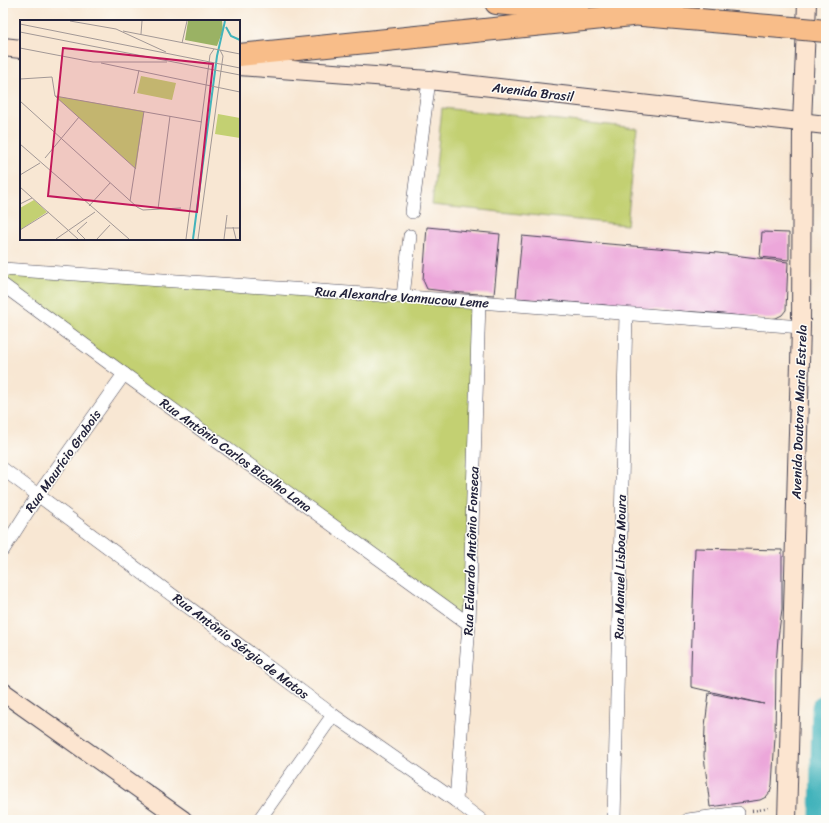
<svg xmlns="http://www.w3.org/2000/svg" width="829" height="823" viewBox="0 0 829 823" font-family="Sriracha,sans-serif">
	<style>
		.green { fill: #c3d072; stroke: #727956 }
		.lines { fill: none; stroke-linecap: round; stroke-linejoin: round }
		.river { stroke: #43b3bb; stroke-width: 29 }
		.building { fill: #eca7da }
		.street-casing { stroke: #424052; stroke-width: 14 }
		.secondary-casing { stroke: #424052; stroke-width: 20 }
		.highway-casing { stroke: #424052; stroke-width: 24 }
		.path { stroke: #424052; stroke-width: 2.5; stroke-dasharray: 1 3; stroke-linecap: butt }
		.street { stroke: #fff; stroke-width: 13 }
		.secondary { stroke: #fce5d0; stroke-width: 18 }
		.highway { stroke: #f8bd89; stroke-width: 22 }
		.highway-bridge-casing { stroke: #424052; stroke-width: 24; stroke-linecap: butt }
		.highway-bridge { stroke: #f8bd89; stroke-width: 22 }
		.labels { text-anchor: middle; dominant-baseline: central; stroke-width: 3; stroke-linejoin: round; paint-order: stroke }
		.street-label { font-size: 13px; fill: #22223b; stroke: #fdfcf7 }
		.inset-river { fill: none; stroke: #43b3bb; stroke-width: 2 }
		.inset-road { fill: none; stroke: #a29896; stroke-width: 1 }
		.view { fill: #c2185b; fill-opacity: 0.15; stroke: #c2185b; stroke-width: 2 }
		.inset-edge { fill: none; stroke: #22223b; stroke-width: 2 }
	</style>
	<rect width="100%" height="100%" fill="#fdfcf7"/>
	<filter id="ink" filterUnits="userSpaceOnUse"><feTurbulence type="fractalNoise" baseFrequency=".025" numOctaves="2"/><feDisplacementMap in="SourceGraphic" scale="8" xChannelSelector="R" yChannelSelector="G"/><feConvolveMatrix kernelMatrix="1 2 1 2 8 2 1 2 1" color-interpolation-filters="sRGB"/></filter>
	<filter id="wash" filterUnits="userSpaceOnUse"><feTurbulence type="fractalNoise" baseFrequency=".012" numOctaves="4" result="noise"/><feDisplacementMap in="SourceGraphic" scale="16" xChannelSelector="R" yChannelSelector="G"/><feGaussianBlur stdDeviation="0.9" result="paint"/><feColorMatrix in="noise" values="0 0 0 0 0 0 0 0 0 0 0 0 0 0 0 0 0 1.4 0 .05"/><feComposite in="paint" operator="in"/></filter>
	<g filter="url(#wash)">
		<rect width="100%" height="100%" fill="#f8e7d3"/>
		<g class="green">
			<polygon points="442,108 637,128 627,225 432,205"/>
			<polygon points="3,269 479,302 469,624 3,285"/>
		</g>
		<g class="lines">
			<polyline class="river" points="824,820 826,708"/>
		</g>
		<g id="blocks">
			<g class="building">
				<polygon points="427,227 500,234 494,295 451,292 427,289 423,280"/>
				<polygon points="762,232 789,233 789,260 760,257"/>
				<polygon points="522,236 609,244 718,253 788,262 786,310 782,315 776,318 769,319 713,313 625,308 605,305 516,298"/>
				<polygon points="695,548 782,550 782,609 778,638 776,666 775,737 772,785 770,792 766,797 760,800 710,807 704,756 705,726 709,693 764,704 691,687 691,666"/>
			</g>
		</g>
	</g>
	<g filter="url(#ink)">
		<use href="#blocks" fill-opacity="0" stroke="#424052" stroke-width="1"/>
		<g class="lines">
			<defs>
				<g id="street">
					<polyline points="412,212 429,80"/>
					<polyline points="3,269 479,302 801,327"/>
					<polyline points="3,285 124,374 469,624"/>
					<polyline points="403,296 410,236"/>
					<polyline points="3,469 333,715 456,801 481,820"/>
					<polyline points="3,550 38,495 124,374"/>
					<polyline points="456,801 469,624 479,302"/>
					<polyline points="259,820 333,715"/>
					<polyline points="614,820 626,314"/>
					<polyline points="688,820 738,813"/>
				</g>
				<g id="secondary">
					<polyline points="3,47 21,49"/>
					<polyline points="239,66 429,80 826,125"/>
					<polyline points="3,692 183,820"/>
					<polyline points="787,820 801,327 802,122 807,3"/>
				</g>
				<g id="highway">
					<polyline points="496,3 578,10"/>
					<polyline points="619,13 781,27"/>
					<polyline points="239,55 632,15"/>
				</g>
			</defs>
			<use href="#street" class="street-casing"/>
			<use href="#secondary" class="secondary-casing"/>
			<use href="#highway" class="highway-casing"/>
			<polyline class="path" points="752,811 771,808"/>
			<use href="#street" class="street"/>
			<use href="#secondary" class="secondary"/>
			<use href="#highway" class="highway"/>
			<defs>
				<polyline id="highway-bridge" points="781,27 826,31"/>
			</defs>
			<use href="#highway-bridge" class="highway-bridge-casing"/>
			<use href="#highway-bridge" class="highway-bridge"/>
		</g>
	</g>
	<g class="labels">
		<g class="street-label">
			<text transform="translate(533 92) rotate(7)">Avenida Brasil</text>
			<text transform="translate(402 297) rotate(4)">Rua Alexandre Vannucow Leme</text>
			<text transform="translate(799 412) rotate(-88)">Avenida Doutora Maria Estrela</text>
			<text transform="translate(236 455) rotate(36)">Rua Antônio Carlos Bicalho Lana</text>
			<text transform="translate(63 461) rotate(-55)">Rua Maurício Grabois</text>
			<text transform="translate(471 551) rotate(-88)">Rua Eduardo Antônio Fonseca</text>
			<text transform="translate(620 567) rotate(-89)">Rua Manuel Lisboa Moura</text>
			<text transform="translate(241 646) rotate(37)">Rua Antônio Sérgio de Matos</text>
		</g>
	</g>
	<g transform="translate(20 20)">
		<rect width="220" height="220" fill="#f8e7d3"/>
		<path d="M121 56 156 63 152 80 117 73ZM35 76 124 91 116 149ZM198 94 220 98V118L195 114ZM14 180 27 192 0 210V188Z" fill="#c3d072"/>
		<path d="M168 1H202L203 10 197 26 165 20Z" fill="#9ab264"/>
		<path class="inset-river" d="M206 7 211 16 220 20M173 219 197 36 205 1"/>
		<path class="inset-road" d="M50 1 96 9M0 4 220 48M96 9 146 32M103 11 220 34M0 12 220 55M121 14 122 1M162 23 167 1M0 28 73 42M73 42H147M81 43 220 72M0 59 32 57 35 76 116 149M114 74 119 50M35 76 182 102M0 81 117 187 123 190 161 188M0 124 109 219M25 138 59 97M0 155 20 143M0 167 58 219M110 181 124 91M0 184 12 178M69 186 90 163M138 189 150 96M213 207 216 219M205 208H220M0 210 29 192M36 219 75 192M65 219 57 211 67 202M77 219 90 205M166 219 190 35 194 29M178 219 203 36 200 30M204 219 207 195"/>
		<path class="view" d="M43 28 193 44 177 192 28 176Z"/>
		<rect width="220" height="220" class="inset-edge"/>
	</g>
	<rect width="829" height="823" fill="none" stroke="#fdfcf7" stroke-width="16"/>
</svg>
